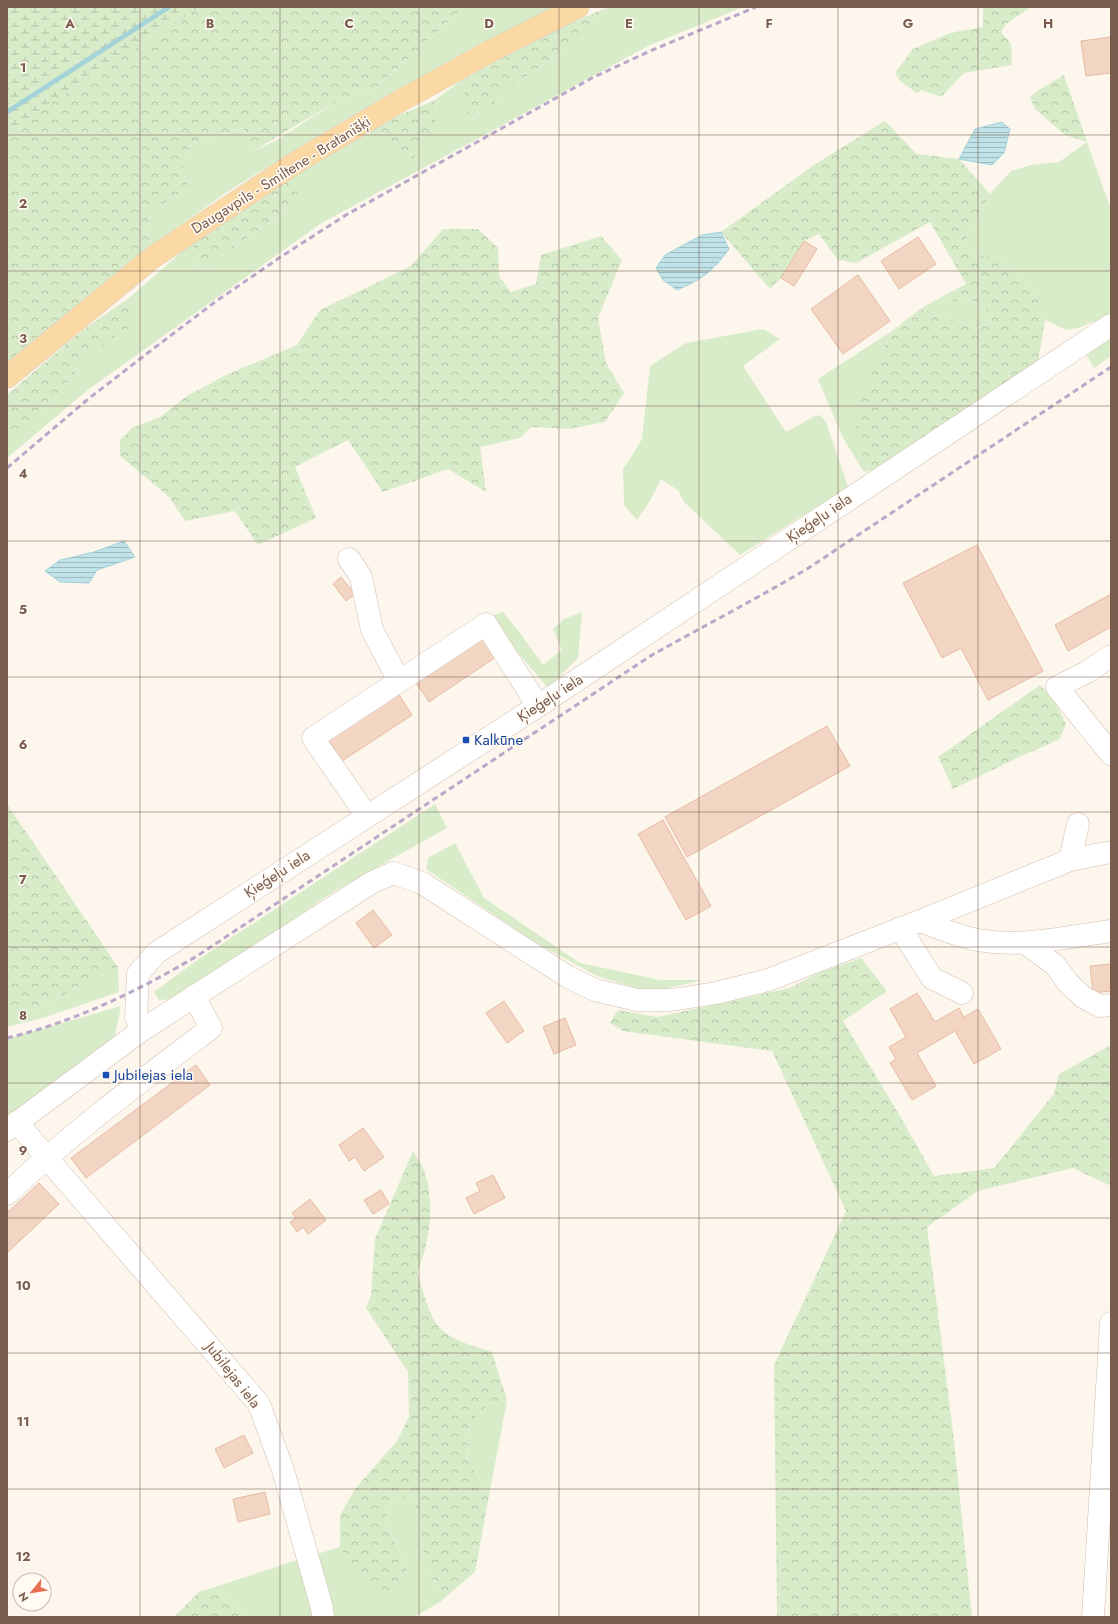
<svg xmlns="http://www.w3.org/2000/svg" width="1118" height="1624" viewBox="0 0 1118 1624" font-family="Jost,sans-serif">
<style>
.grass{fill:#d8ecc9}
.forest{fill:url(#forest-crowns)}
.wetland{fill:url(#wetland-marsh)}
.water{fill:url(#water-rules);stroke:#a5d3da}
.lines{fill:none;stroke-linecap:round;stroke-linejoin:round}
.stream{stroke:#a5d3da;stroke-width:4.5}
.building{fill:#f3d5c3;stroke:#e6bba3}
.minor-casing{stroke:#d1beb0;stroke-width:23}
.major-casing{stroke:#dad1cd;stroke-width:23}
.minor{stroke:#fff;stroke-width:22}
.major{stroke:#fbd9a5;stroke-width:22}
.rail{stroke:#b9a8c9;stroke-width:3;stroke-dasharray:6 4;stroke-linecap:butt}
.grid{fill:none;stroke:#7a5c4d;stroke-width:1;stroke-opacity:0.55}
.transit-dot{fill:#1a4fb4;stroke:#fffaf3;stroke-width:1.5}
.labels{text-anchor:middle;stroke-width:3;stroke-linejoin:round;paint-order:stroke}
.street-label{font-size:15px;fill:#7a5c4d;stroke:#fffaf3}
.transit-label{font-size:15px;fill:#164399;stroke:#fffaf3;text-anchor:start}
.grid-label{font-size:13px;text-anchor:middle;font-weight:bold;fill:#7a5c4d;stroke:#fffaf3;stroke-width:3;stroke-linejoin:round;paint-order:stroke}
</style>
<defs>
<pattern id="forest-crowns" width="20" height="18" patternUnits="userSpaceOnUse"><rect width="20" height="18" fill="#d8ecc9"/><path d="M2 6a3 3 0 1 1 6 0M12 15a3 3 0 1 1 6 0" fill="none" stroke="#b4c2a5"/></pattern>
<pattern id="wetland-marsh" width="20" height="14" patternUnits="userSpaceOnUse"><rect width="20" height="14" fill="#d8ecc9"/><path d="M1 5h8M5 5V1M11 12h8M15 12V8" fill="none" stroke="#b4c2a5"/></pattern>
<pattern id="water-rules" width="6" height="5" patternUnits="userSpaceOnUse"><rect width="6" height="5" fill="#bfe3e8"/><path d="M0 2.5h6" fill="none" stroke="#a0bbbe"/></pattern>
</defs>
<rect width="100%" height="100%" fill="#fdf6ec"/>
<!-- grass -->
<g class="grass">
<path d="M459,7H557L480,44L345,120L233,188L152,245L145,233L151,211L189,188L182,171L189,145L245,128L253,151L277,140L337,101L375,89L459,12Z"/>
<path d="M609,7H743L650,45L320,224L89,389L7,458V448L47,410L78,368L110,340L129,328V298L192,243L201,270L302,200L287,175L372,127L436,120L435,100L463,79L469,121L492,106L508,88L579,42Z"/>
<path d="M1087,142L1111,210V315L1078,328L1066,330L1045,320L1033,288L1002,259L976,254L964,244L990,194L1011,171L1031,165L1059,162Z"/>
<path d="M936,300L982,302L992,321L977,329L944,316L920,309Z"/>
<path d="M763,329L780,339L743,366L786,432L813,417L820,415L826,422L848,487L740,555L684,502L678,490L661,479L650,501L637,520L624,505L623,467L626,465L642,439L650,366L686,343Z"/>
<path d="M895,329L881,351L878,469L864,472L843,438L818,379Z"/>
<path d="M1111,336V356L1094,368L1086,354Z"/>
<path d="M503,612L520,633L543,665L562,650L553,629L564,619L582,612L578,658L548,688L488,617Z"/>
<path d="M435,804L447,828L333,892L197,986L175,999L159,1000L154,992L196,961Z"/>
<path d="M455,843L484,898L580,963L660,980H703L664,989H639L597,976L531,940L426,869L428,858Z"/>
<path d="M118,967L119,992L46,1017L7,1027V1017L42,1007Z"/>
<path d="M121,1006L115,1036L7,1120V1039Z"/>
<path d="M507,1400L489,1496L467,1459L469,1424L489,1403Z"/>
<path d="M414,1494L422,1548L440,1602L414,1617H330L314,1555L340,1547L353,1571L385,1593C398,1585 402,1582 407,1568L386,1522L388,1504Z"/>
<path d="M297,1560L314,1617H251L215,1587Z"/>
</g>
<!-- forest -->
<g class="forest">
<path d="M200,7H459V12L375,89L337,101L253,151L244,128L189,145L182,171L189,188L151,211L145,233L152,245L7,363V131Z"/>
<path d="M609,7L579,42L508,88L492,106L468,121L463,79L563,26Z"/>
<path d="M983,7H1031L1006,24L1001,32L1011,44L1012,65L964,73L941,97L922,90L917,93L900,81L895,73L913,49L950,33L983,27Z"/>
<path d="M1064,75L1087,142L1065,135L1035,109L1030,97L1039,90Z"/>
<path d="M435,100L436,120L429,140L410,161L392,151L372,127Z"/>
<path d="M885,121L917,154L959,159L990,194L964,244L976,254L1002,259L1033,288L1045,320L1038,363L878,469L864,462L856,441L855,418L881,351L895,329L920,309L944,316L977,329L992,321L982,302L936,300L966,284L930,222L856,263L838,260L819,234L804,241L781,278L770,289L721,232L817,163Z"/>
<path d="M287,175L302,200L201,270L192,243Z"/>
<path d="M443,229H478L498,248L499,276L511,292L536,284L541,255L601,236L622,260L598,318L606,363L624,393L605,422L568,429L531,427L520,438L480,447L486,492L448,469L383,492L348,440L295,467L316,518L258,545L235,511L185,521L169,497L120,456V440L132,428L160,417L187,396L226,375L297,345L320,310L411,266Z"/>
<path d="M129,298V328L110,340L78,368L47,410L19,438L7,448V395L84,329Z"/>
<path d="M1040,685L1056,703L1066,724L1060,739L1015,759L953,789L938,757Z"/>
<path d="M7,804L118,967L42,1007L7,1017Z"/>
<path d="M861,958L887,991L843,1021L897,1111L934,1176L994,1168L1054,1094L1059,1074L1111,1045V1186L1073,1168L978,1191L927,1227L954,1440L972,1617H777L774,1365L846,1211L772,1051L623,1031L610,1023L618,1010L657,1017L790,988L818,973Z"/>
<path d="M413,1151C417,1158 423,1165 425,1173C435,1206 430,1241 417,1273C422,1287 427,1307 434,1320C445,1340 472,1345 492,1352L507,1400L489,1403L469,1424L467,1459L489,1496L475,1572L440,1602L422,1548L414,1494L388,1504L386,1522L407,1568L403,1580L394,1588L385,1593L374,1592L353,1571L340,1547V1515L355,1489L397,1441L409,1417L408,1372L366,1308L371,1295L375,1239Z"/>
<path d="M215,1587L251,1617H174L199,1592Z"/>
</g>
<!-- wetland -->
<path class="wetland" d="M7,7H200L7,132Z"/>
<!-- water -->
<g class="water">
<path d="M1002,122L1010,129L1004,153L992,165L959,159L975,129Z"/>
<path d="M721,232L729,249C713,271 703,279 677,290L663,280L656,268L665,255L702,235Z"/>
<path d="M124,541L135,557L97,570L89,583L60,582L45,571L60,560L94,552Z"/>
</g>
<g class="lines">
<!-- stream -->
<path class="stream" d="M7,112L169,7"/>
</g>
<!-- building -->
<g class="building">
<path d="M1111,37V73L1086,76L1081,41Z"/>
<path d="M918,237L936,264L899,289L881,261Z"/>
<path d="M804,241L817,249L794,286L781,278Z"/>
<path d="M858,275L890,321L843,354L811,309Z"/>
<path d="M977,545L1043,671L988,700L961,648L942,658L903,583Z"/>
<path d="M341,577L355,594L346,601L333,584Z"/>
<path d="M1111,594V627L1068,651L1055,625Z"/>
<path d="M484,632L499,655L429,702L413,678Z"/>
<path d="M396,690L412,715L342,761L326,736Z"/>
<path d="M827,726L850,766L687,857L665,817Z"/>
<path d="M663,820L711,906L686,920L638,834Z"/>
<path d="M373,910L392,935L374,948L356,923Z"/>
<path d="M1111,964V991L1093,993L1090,966Z"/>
<path d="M917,993L935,1022L959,1008L964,1017L978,1009L1001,1049L974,1064L955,1031L917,1053L936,1086L912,1100L890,1063L896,1059L889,1047L906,1037L890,1009Z"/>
<path d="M504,1001L524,1031L507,1043L486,1013Z"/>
<path d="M565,1018L576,1045L554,1054L543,1027Z"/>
<path d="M196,1065L210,1085L86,1178L71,1158Z"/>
<path d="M363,1128L384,1157L364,1171L355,1157L349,1161L339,1145Z"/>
<path d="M493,1175L505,1198L474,1214L466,1198L480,1191L476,1183Z"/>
<path d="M39,1183L59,1204L7,1253V1213Z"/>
<path d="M381,1190L389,1204L373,1214L364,1200Z"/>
<path d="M310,1199L326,1220L308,1234L303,1227L297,1232L290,1222L296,1218L292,1213Z"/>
<path d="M244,1435L253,1453L224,1468L215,1449Z"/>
<path d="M265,1492L270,1514L238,1522L233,1499Z"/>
</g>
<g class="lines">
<!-- minor casing -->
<g class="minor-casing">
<g id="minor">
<path d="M349,559L361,577L372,630L399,681"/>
<path d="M1111,656L1087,672L1057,687L1111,754"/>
<path d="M367,816L313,738L486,624L538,706"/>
<path d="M1070,860L1078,824"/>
<path d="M920,921C937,927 955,935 973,939C1018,949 1066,937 1111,931"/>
<path d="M900,928L932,978L962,993"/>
<path d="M1025,943L1055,965L1069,984L1083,997L1100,1006L1111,1005"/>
<path d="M142,1030L371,883L393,873L422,883L568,977L595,990L637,1000H671L716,993L768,980L920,921L1070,860L1111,852"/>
<path d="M17,1122L46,1157L259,1404L283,1470L322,1608L323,1617"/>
<path d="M7,1130L142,1030L136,1017L138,974L156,953L538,706L1111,325"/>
<path d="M7,1194C71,1133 141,1081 211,1028L194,996"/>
<path d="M1093,1617L1111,1323"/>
</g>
</g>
<!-- major casing -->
<g class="major-casing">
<path id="major" d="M7,377L152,258L295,163L402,100L491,51L578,7"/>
</g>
<!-- minor -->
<use href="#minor" class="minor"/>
<!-- major -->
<use href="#major" class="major"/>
<!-- rail -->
<g class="rail">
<path d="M7,468L87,400L149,352L215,302L282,256L346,215L592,78L650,51L756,7"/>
<path d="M7,1038C74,1022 138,991 197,956L652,655C704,626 756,599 807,569L1111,367"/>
</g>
</g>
<!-- grid -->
<path class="grid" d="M140,7V1617M280,7V1617M419,7V1617M559,7V1617M699,7V1617M838,7V1617M978,7V1617M7,135H1111M7,271H1111M7,406H1111M7,541H1111M7,677H1111M7,812H1111M7,947H1111M7,1083H1111M7,1218H1111M7,1353H1111M7,1489H1111"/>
<!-- markers -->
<g class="transit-dot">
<rect x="462" y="736" width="8" height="8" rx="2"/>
<rect x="102" y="1071" width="8" height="8" rx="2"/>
</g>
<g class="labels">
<!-- street labels -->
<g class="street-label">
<text transform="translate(281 175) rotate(-32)" y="5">Daugavpils - Smiltene - Bratanišķi</text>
<text transform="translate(819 518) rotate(-34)" y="5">Ķieģeļu iela</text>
<text transform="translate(550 698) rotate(-33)" y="5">Ķieģeļu iela</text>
<text transform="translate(277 874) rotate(-33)" y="5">Ķieģeļu iela</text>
<text transform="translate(233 1375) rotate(52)" y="5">Jubilejas iela</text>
</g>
<!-- transit labels -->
<g class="transit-label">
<text x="474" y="745">Kalkūne</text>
<text x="114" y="1080">Jubilejas iela</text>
</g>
</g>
<g class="grid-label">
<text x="70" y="28">A</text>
<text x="210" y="28">B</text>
<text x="349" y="28">C</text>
<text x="489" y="28">D</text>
<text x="629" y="28">E</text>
<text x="769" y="28">F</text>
<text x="908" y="28">G</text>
<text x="1048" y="28">H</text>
<text x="23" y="72">1</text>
<text x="23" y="208">2</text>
<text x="23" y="343">3</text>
<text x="23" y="478">4</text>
<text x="23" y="614">5</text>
<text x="23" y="749">6</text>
<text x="23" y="884">7</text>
<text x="23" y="1020">8</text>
<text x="23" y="1155">9</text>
<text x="23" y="1290">10</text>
<text x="23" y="1426">11</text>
<text x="23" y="1561">12</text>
</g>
<!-- border -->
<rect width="1118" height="1624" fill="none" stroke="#7a5c4d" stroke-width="16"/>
<!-- north arrow -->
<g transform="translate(32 1592) rotate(240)"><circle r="19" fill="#fffaf3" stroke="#cabbb1"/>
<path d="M0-3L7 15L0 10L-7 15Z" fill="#e76f51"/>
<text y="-6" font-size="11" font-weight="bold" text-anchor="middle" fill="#7a5c4d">N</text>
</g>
</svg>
